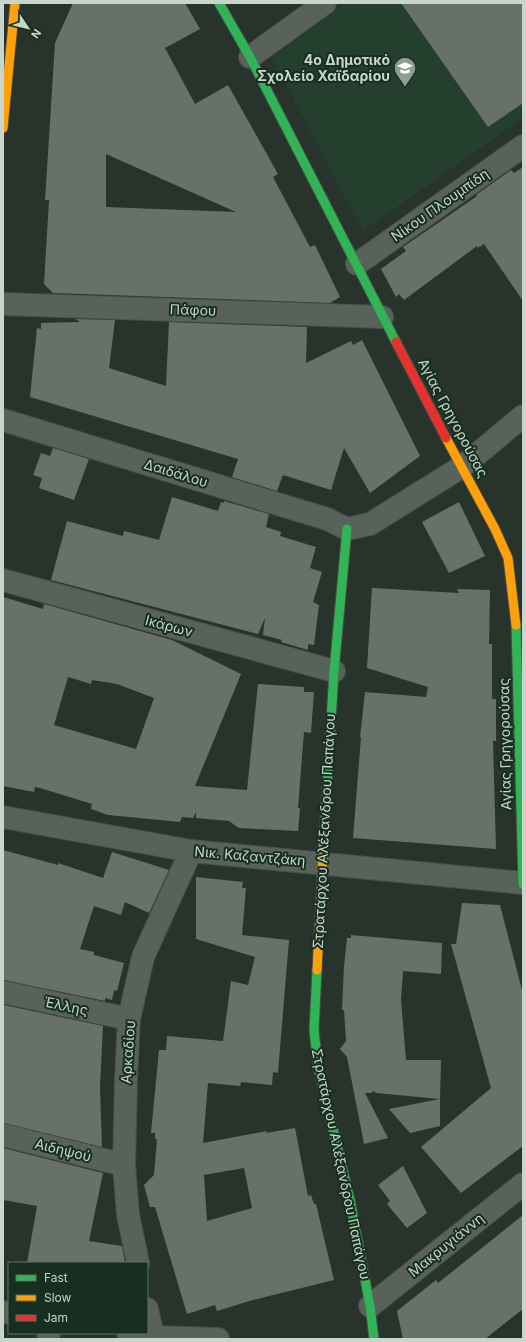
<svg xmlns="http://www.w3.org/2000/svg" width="526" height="1342" viewBox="0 0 526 1342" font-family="Inter,sans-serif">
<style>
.built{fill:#243f2e}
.building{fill:#687169;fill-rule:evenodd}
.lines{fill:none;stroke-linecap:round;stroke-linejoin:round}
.street-casing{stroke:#444f48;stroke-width:24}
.fast-casing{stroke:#444f48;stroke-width:11}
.slow-casing{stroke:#444f48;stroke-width:11}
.jam-casing{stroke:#444f48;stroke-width:11}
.street{stroke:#58625b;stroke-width:22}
.fast{stroke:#30b455;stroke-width:9}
.slow{stroke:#ff9f0a;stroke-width:9}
.jam{stroke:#e5322d;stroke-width:9}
.labels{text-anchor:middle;stroke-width:4;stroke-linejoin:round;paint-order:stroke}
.poi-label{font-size:14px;font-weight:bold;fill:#c8d5cc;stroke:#172f20;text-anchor:end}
.street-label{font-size:14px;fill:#c8d5cc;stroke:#172f20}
</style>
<rect width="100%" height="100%" fill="#27332b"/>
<!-- built -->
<path class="built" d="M345,3H523V118L363,231L271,57Z"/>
<!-- building -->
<g class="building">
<path d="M73,3H185L200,29L165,48L195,104L228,85L278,174L273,177L310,247L315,245L340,297L330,303L53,293L44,284L49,200H45L55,43ZM106,154L236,212L106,207Z"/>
<path d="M401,3H523V103L488,127Z"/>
<path d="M523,167V301L484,244L478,248L477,246L404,300L399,294L396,297L381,269L406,251L403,247L477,196L476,195L511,170L514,173Z"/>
<path d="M76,319L115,320L109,368L166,386L169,322L307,327L306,363L351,341L353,345L362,340L420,456L370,493L344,448L331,490L283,475L277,491L232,477L238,459L30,397L37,328L41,329V323L80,322Z"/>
<path d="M53,448L89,459L74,500L39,488L42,478L33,475L41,453L50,456Z"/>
<path d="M172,497L218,511L221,502L224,503V501L269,514L266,527L281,532L280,536L316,547L310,568L322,572L313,602L319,605L314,645L308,644V650L281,642L282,640L263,635L265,618L258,634L51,580L67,521L123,536L124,531L159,540Z"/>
<path d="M459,502L485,556L449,573L422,522Z"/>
<path d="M372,588L459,593L457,589L490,590L489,644H492V699H496V741H493L496,849L353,838L361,737H360L365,692L426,697L428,687L367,668Z"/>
<path d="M3,597L43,609L44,604L172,640L241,674L195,786L247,790L258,684L304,687V692H314L311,733L304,732L298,808H300L298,831L239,828L229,821L196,818V812L193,818L182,817L180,822L108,815L91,809L92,804L40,788L35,787L34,792L3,786ZM68,677L91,684L92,680L117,684L154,698L136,749L54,725Z"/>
<path d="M3,850L58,865V863L103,878L112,852L169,870L149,913L125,902L121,915L94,906L80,949L94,952V955L124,963L117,991L114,990L112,1000L105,998V1001L3,980Z"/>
<path d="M196,877L243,882L242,888H246L242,935L289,940L278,1073L273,1072L272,1085L241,1082L240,1086L208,1083L203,1143L267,1131L266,1133L295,1128L308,1196L311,1195L314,1204H316L334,1280L253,1300L217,1311L215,1305L187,1314L155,1207H150L144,1185L154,1175L157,1139H155V1133H151L159,1050H166L167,1036L223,1041L231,981L248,985L255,957L196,939ZM244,1168L252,1208L207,1221L204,1175Z"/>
<path d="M462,903L500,905L523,994V1146L461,1193L421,1147L491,1088L451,944H456Z"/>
<path d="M351,935L442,943L441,974L403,971L401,1000L406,1060H441L440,1099L376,1093L374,1091L371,1093H365L388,1138L364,1144L347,1057L340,1049L346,1041L344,1010H342L344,966L347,938H351Z"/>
<path d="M4,1005L103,1026L100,1087L102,1147L3,1123Z"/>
<path d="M440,1099V1126L410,1133L389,1109Z"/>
<path d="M3,1148L103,1173L89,1241L122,1246L125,1263H27L37,1206L3,1200Z"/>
<path d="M403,1166L427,1213L407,1228L387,1204L390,1201L378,1185Z"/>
<path d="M523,1215V1309L485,1339H403L397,1311L436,1280L438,1283Z"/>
</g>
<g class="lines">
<!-- street casing -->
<g class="street-casing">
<g id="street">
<path d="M250,57L325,3"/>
<path d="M357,264L523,146"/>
<path d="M3,304L382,317"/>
<path d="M3,420L327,519L347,529L370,524L463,466L523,416"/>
<path d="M3,580L334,671"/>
<path d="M3,817L191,851L523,883"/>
<path d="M3,992L129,1019"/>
<path d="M3,1135L124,1165"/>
<path d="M138,1263L128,1215L124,1165L126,1078L129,1019L143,957L191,851"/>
<path d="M370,1306L523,1184"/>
<path d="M147,1309L153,1337"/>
<path d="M3,1312L9,1313"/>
<path d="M128,1333L153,1337L218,1339"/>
<path d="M48,1339L49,1333"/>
</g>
</g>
<!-- fast casing -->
<g class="fast-casing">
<g id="fast">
<path d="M219,3L250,57L396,342"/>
<path d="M516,625L523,884"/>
<path d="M324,838L334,671L347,529"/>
<path d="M317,970L314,1030L318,1067L350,1200L370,1306L374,1339"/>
</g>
</g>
<!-- slow casing -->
<g class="slow-casing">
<g id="slow">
<path d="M3,128L15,3"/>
<path d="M446,438L495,529L508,558L516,625"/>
<path d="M317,970L324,838"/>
</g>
</g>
<!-- jam casing -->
<g class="jam-casing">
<path id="jam" d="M396,342L446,438"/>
</g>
<!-- street -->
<use href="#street" class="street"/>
<!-- fast -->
<use href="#fast" class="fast"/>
<!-- slow -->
<use href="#slow" class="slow"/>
<!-- jam -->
<use href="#jam" class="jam"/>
</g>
<!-- icons -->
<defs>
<g id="school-pin" transform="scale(1.15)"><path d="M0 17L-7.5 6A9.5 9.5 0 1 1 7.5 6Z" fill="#909c94" stroke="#172f20"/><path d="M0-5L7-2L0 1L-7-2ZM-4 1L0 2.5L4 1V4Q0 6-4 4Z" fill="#fff"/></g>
</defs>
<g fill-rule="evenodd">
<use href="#school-pin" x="405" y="68"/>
</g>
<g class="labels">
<!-- poi labels -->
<g class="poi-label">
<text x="390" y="65">4ο Δημοτικό<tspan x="390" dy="16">Σχολείο Χαϊδαρίου</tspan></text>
</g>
<!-- street labels -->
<g class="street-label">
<text transform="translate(440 205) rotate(-35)" y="5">Νίκου Πλουμπίδη</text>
<text transform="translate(193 310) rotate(2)" y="5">Πάφου</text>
<text transform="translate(453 418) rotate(62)" y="5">Αγίας Γρηγορούσας</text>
<text transform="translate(176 473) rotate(17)" y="5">Δαιδάλου</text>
<text transform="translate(169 626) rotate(15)" y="5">Ικάρων</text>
<text transform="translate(505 744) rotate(-91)" y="5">Αγίας Γρηγορούσας</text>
<text transform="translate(324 831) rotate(-87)" y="5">Στρατάρχου Αλέξανδρου Παπάγου</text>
<text transform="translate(250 856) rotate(5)" y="5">Νικ. Καζαντζάκη</text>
<text transform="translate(66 1006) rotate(12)" y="5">Έλλης</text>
<text transform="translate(128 1052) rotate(-86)" y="5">Αρκαδίου</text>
<text transform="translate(63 1150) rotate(14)" y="5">Αιδηψού</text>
<text transform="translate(341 1164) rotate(78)" y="5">Στρατάρχου Αλέξανδρου Παπάγου</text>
<text transform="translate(446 1245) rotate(-39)" y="5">Μακρυγιάννη</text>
</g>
</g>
<!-- border -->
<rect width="526" height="1342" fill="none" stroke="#c8d5cc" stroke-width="8"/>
<!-- legend -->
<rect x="8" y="1262" width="140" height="72" fill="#172f20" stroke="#5e7165"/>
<rect x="16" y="1275" width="20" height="6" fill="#30b455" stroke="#5e7165"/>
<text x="44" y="1282" font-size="12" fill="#c8d5cc">Fast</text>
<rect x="16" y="1295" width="20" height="6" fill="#ff9f0a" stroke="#5e7165"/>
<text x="44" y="1302" font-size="12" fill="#c8d5cc">Slow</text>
<rect x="16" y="1315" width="20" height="6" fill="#e5322d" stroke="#5e7165"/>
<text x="44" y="1322" font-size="12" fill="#c8d5cc">Jam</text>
<!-- north arrow -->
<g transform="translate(28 28) rotate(125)" stroke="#172f20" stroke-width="3" paint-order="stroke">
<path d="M0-3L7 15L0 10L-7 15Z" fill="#c8d5cc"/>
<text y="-6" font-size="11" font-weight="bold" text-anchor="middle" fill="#c8d5cc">N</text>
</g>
</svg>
